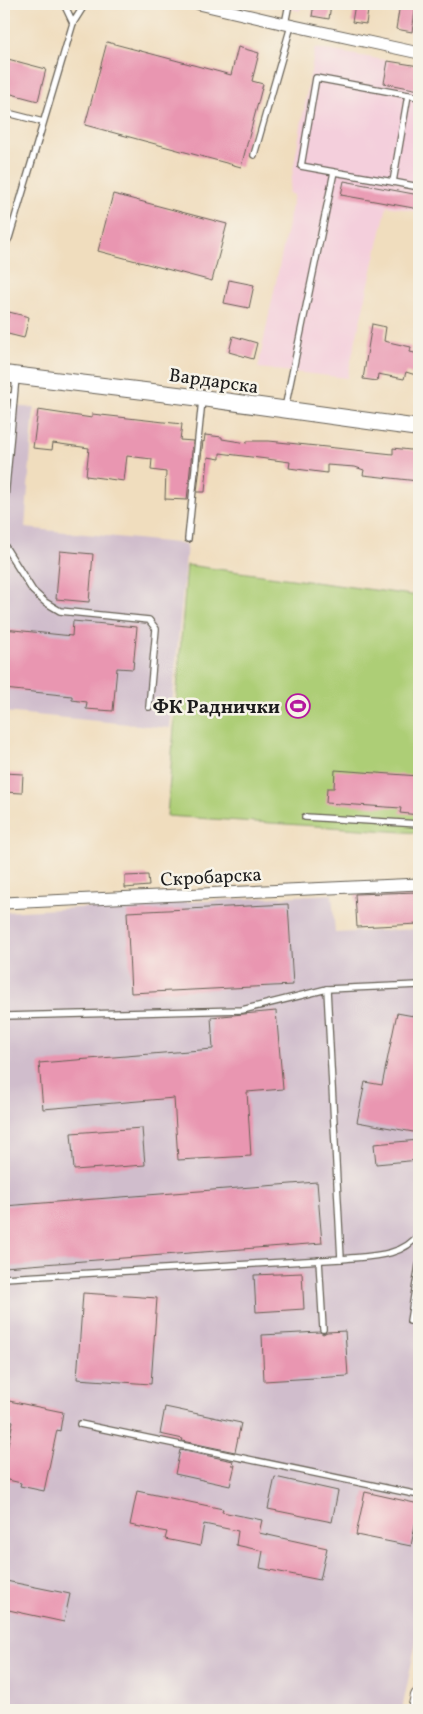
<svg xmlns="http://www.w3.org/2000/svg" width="423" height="1714" viewBox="0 0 423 1714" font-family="Vollkorn,serif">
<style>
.built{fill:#f4cfdc}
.industrial{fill:#d0bdcc}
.green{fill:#adce76;stroke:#647549}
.building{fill:#e996b1}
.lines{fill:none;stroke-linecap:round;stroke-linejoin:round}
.lane-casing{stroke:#666055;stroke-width:8}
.street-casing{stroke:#666055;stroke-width:13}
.secondary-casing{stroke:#666055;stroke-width:18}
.path{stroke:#666055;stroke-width:2.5;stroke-dasharray:1 4;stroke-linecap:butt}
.lane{stroke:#fff;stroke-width:5.5}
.street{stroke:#fff;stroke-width:11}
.secondary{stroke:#fff;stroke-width:16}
.labels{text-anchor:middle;stroke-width:5;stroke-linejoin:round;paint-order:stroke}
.street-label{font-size:19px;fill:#1c1c1c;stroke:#f7f3e8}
.poi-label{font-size:19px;font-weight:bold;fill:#1c1c1c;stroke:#f7f3e8;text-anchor:end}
</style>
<rect width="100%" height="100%" fill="#f7f3e8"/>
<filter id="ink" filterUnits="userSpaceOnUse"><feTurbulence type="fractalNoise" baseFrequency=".02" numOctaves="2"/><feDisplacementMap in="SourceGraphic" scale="10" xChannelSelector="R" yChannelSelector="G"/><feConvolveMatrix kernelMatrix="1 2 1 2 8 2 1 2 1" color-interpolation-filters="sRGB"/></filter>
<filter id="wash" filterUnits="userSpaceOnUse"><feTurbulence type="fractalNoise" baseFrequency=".0096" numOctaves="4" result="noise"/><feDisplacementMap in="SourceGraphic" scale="20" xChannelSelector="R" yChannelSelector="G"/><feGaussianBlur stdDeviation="1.12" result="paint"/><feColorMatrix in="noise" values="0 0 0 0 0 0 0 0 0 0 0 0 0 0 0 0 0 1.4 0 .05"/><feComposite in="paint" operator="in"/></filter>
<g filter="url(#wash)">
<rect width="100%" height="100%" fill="#f0ddbe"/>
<!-- built -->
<g class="built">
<path d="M265,4H301L300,11Z"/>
<path d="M315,48L419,66V212L387,206L347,378L258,368L294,195L289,193Z"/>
</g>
<!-- industrial -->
<g class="industrial">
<path d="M4,405L34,408L25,528L187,544L170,728L4,712Z"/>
<path d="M332,894L335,933L419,929V1627L402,1710H4V912Z"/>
</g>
<!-- green -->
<path class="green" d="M187,565L419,596V833L167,816Z"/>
<g id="blocks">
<!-- building -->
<g class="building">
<path d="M314,4H331L329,19L312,16Z"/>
<path d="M355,4H369L366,24L352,22Z"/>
<path d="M400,4H416L412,32L396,29Z"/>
<path d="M107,42L231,75L238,47L259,53L252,81L263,84L241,167L85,125Z"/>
<path d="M4,58L46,69L38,101L4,92Z"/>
<path d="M388,61L419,66V90L384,83Z"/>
<path d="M344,181L419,195V209L341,195Z"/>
<path d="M113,194L227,224L212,281L98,251Z"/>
<path d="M229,280L254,285L249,308L224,303Z"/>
<path d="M9,312L29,317L24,338L4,333Z"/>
<path d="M372,324L386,327L384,341L411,347L410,352L419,354V376L406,372L404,379L378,374L377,381L363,379Z"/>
<path d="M233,336L257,343L253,359L229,352Z"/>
<path d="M38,410L92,418V414L182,424L180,440L193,441L187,500L165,499L166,472L151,470L152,459L127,456L124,481L86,476L89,448L53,443L52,450L33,448Z"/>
<path d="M205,435L222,437V439L247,443V441H269L393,454V448L419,451L418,481L363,475L364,470L355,467L327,465V473L289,468L290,462L220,453V459L208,457L205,492H197L203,441L204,442Z"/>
<path d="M60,551L93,554L89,602L56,599Z"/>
<path d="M73,621L137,627L133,669L117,668L113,711L86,709L87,702L72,700V696L4,689V629L72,636Z"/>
<path d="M335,770L419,776V815L400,813L401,808L326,803L327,788H334Z"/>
<path d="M4,773L23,774L22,793L4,792Z"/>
<path d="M148,875L149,886L125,888V876Z"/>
<path d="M419,892V924L357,927L355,894Z"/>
<path d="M288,904L293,985L131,993L127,912Z"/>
<path d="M276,1011L283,1089L247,1092L251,1156L178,1160L174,1098L43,1109L39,1063L213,1049L211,1017Z"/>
<path d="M397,1013L419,1017V1133L357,1122L365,1082L382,1085Z"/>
<path d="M142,1128L145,1165L74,1170L71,1133Z"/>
<path d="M419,1140V1160L376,1164L374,1144Z"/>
<path d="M317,1182L322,1243L4,1267V1206Z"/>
<path d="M302,1273L304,1309L256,1312L254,1275Z"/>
<path d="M83,1293L157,1298L151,1384L77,1379Z"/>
<path d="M345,1331L348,1376L264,1381L262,1335L320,1332L323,1334L327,1332Z"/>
<path d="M4,1400L63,1412L60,1431L57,1430L44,1491L20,1486L21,1483L4,1479V1465L13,1421L4,1419Z"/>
<path d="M165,1407L241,1423L235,1452L182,1441L183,1439L160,1434Z"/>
<path d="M180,1450L233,1461L232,1465H235L230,1486L175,1474Z"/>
<path d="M275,1477L338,1491L332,1522L268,1509Z"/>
<path d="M137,1491L223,1509L222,1512L262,1520L259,1533L327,1548L320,1580L260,1568L263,1551L236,1545L238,1531L204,1524L200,1546L165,1539L167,1532L130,1525Z"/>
<path d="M365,1492L419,1504L411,1546L356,1535Z"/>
<path d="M6,1581L70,1594L64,1622L4,1609V1583H6Z"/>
</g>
</g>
</g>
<g filter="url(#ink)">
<use href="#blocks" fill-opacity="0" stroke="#666055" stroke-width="1"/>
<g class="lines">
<!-- lane casing -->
<g class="lane-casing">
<g id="lane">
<path d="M64,4L73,23"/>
<path d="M285,24L289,4"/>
<path d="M408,95L419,97"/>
<path d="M4,112L43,122"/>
<path d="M254,155L291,26"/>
<path d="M393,182L419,187"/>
<path d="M4,246L9,238L73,23L85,4"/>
<path d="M4,396H14"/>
<path d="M285,408L334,172L301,166L316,78L408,95L393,182L334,172"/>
<path d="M4,509L16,377"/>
<path d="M188,539L202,400"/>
<path d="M4,545L33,591L45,602L60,611L149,620L156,629L149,707"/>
<path d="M305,817L419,824"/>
<path d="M327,989L341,1259"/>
<path d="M4,1016L242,1010L327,989L419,985"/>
<path d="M319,1260L323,1329"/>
<path d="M4,1278L341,1259C368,1256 402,1258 419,1234"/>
<path d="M410,1321L419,1265"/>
<path d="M80,1424L419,1495"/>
</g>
</g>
<!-- street casing -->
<g class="street-casing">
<g id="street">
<path d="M199,4L285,24L419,53"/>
<path d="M4,903L419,884"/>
</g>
</g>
<!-- secondary casing -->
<g class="secondary-casing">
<g id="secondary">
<path d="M4,374L202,398L419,428"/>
<path d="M416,1710L419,1696"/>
</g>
</g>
<!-- path -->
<path class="path" d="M415,1682L419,1661"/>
<!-- lane -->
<use href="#lane" class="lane"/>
<!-- street -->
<use href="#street" class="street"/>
<!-- secondary -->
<use href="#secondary" class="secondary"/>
</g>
</g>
<!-- icons -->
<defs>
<g id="stadium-ring" transform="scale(1.25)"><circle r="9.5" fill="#f7f3e8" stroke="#b5179e" stroke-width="1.5"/><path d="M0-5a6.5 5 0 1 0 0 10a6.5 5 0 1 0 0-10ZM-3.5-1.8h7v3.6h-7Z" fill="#b5179e"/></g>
</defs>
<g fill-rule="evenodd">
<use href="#stadium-ring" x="298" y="706"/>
</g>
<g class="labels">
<!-- street labels -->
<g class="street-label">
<text transform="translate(214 380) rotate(8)" y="7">Вардарска</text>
<text transform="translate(211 876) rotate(-3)" y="7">Скробарска</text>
</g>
<!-- poi labels -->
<g class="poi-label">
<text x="280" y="713">ФК Раднички</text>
</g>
</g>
<!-- margin -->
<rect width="423" height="1714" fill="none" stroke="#f7f3e8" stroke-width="20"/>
</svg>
